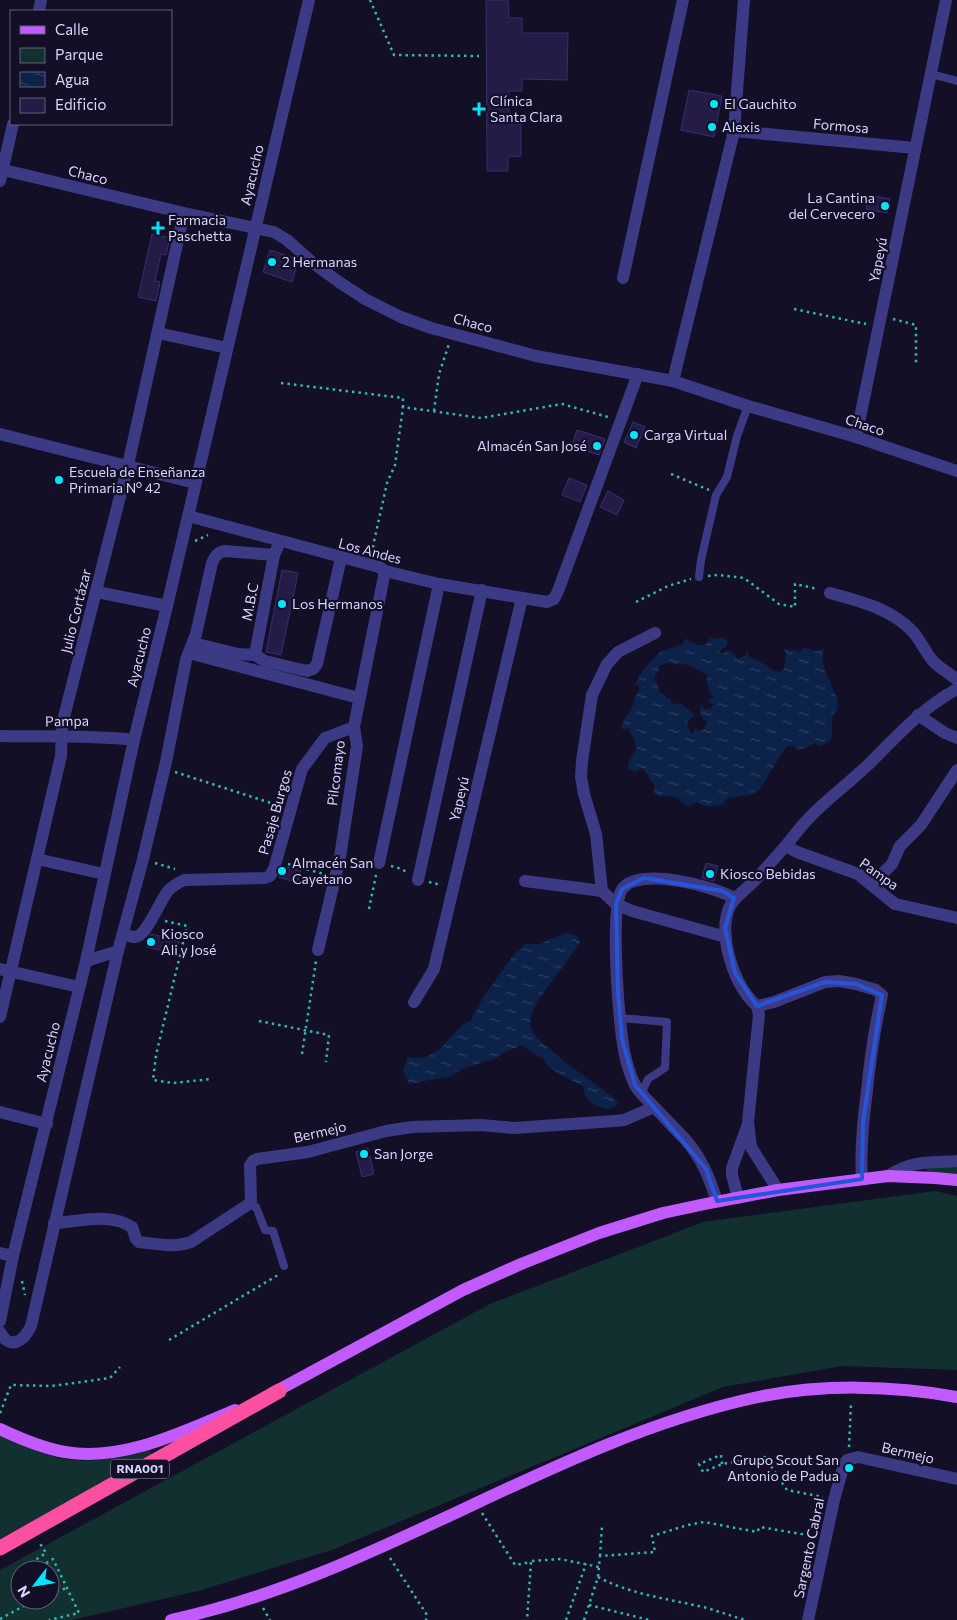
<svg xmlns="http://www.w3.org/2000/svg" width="957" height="1620" viewBox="0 0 957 1620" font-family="Commissioner,sans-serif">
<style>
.green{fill:#12302f;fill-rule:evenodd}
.water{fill:url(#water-ripples);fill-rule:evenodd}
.building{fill:#241b47;stroke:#3b2d73}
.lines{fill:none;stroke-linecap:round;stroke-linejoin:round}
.path{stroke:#2fb8b0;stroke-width:2.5;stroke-dasharray:2.5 4;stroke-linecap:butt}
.lane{stroke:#3d3a85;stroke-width:8}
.street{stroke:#3d3a85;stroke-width:12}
.primary{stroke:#c25bff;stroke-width:12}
.highway{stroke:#ff4fa3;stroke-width:15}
.marked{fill:none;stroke:#2655da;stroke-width:4;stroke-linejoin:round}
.poi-dot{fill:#00e5ff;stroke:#130f26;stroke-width:2}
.labels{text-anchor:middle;stroke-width:4.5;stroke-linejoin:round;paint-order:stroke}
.shield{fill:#130f26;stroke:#9e99be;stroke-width:1}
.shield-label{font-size:12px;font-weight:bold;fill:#d9d4ff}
.poi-label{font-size:14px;fill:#d9d4ff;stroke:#130f26;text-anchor:start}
.street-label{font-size:14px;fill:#d9d4ff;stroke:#130f26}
</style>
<defs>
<pattern id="water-ripples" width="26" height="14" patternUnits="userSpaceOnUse" patternTransform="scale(1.25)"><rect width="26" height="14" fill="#0c2248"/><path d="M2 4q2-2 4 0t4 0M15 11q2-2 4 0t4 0" fill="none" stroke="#2f4163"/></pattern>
</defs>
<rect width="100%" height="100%" fill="#130f26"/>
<!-- green -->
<g class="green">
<path d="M926,1167H957V1176L928,1174Z"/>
<path d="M935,1191L957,1196V1370L842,1366L723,1387L332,1550L198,1591L72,1620H0V1570L490,1304L703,1222ZM20,1570H50V1600H20Z"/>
<path d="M0,1435C21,1444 43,1455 65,1459C94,1464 122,1455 149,1449L153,1456L0,1539Z"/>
</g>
<!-- water -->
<g class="water">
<path d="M710,636L714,639L724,638L728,642L726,647L719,651L722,654L730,650L738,659L746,655L747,650L749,656L757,661H760L772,670L780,672L784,669L786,655L784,649L796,650L799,653L803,648L817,651L824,649C818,668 833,682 837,700C840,710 832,714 832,722C832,734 834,743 820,746L815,743L807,748L797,750L793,745L786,747L759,790L753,794L726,799L724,804C715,806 704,809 697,802L688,807L676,797L658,796L654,792V784C649,780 648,772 641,768L636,772L628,769C628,759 634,755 637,747L628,728L624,730L621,727C624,718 630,713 633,705C635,699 635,694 639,690V686L635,684L644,669L660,652L683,644L685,638C692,643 699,648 707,643ZM667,663L682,665L685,663L706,674L709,691L714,697L708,700L709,703L714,704L710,709H705L701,705L700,706L701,710L699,712L704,720L708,722L703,730L698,731L695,728L693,733L691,734L687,722L695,715C691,710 686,709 682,704L671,703V699L666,698L664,694L659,692L658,685L654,678L659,670V666Z"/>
<path d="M567,933L578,936L580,943L539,999L531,1015L530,1026L537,1038L565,1062L614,1098L618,1104L611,1109C598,1108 583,1103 584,1087L552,1070L544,1060L522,1045L503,1053L492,1060L464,1068L451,1076L409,1084L403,1071L408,1057L424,1058L440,1049L462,1025L471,1020L484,996L512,957L525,944H539Z"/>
</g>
<!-- building -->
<g class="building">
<path d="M486,0H508L509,18H522V33H568L567,80L522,79V91H509V124H521V156L508,157V171H487Z"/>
<path d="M689,90L722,96L714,137L681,130Z"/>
<path d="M869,195L890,199L887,213L866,209Z"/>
<path d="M152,234L170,238L166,255L161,254L155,281L160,282L156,301L138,297Z"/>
<path d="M270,250L292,257L298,262L292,282L263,272Z"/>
<path d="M633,422L645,427L636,448L624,442Z"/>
<path d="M577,430L605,439L599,455L572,446Z"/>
<path d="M569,478L587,485L580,502L562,495Z"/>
<path d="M608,491L624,500L617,515L600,507Z"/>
<path d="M282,570L298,573L281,655L266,652Z"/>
<path d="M706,863L718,866L714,881L702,878Z"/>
<path d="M283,866L301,871L297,883L279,877Z"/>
<path d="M151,934L179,941L176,954L147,947Z"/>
<path d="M368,1148L374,1174L362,1177L356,1152Z"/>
</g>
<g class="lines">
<!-- path -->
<g class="path">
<path d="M370,0L394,55L479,56"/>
<path d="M794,309L866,324"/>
<path d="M893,319L916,325V364"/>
<path d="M281,383L403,398V407L481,418L562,404L608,417"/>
<path d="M434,411L439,374L449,344"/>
<path d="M671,474L709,490"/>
<path d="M195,541L208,535"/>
<path d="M377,553L373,546L387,483L395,465L403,407"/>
<path d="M708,576L718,575L744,578L779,604L795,607V584L818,589"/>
<path d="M636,602L668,586L691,579"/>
<path d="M175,772L280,806"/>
<path d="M351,859L368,862"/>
<path d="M155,863L175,869"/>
<path d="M288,864L324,874"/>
<path d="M391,866L402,869L406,872"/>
<path d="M429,882L441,885"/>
<path d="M369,909L376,875"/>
<path d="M165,921L187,926L156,1055L153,1080L173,1083L211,1079"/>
<path d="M259,1021L329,1035L326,1062"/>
<path d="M302,1054L316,961"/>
<path d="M22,1281L25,1295"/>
<path d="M169,1340L278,1275"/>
<path d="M0,1413L11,1385L52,1386L110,1378L120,1367"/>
<path d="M849,1447L851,1403"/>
<path d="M722,1464L721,1455L699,1464L703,1472L722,1464L765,1457L787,1490L823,1497"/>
<path d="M482,1513L515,1565L531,1562L527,1620"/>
<path d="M600,1556L602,1526"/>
<path d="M390,1558L427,1615L426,1620"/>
<path d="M532,1561L560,1559L599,1567"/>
<path d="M20,1570L46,1553L39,1542"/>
<path d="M35,1570L53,1559L79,1613L49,1620"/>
<path d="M598,1577C632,1595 670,1599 707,1608C720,1612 732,1616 745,1620"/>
<path d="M50,1592L68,1588"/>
<path d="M589,1605L649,1620"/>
<path d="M263,1608L270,1620"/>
<path d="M0,1619L35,1600"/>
<path d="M566,1620L586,1564"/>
<path d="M584,1620L598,1577L600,1556L655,1552L652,1536L688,1525L704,1522L757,1532L760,1527L813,1536"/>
</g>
<!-- lane -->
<g class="lane">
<path d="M931,74L957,81"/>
<path d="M699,577L701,560L716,495L727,477L737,436L748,406"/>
<path d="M620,1018L667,1022L665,1068L648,1079L641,1094"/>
<path d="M249,1204L256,1207L265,1230L273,1231L284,1266"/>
</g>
<!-- street -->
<g class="street">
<path d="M39,11L41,0"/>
<path d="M734,131L915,148"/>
<path d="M0,169L184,213L274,232L287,240L313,263L339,282L365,299L401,317L431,328L536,356L673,381L748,406L856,437L957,471"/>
<path d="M0,181L13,124"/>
<path d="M623,278L683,0"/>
<path d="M158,333L227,348"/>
<path d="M673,381L734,131L744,0"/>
<path d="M0,434L195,483"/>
<path d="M856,437L946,0"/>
<path d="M188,516L379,567L385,571L439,584L547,602L554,599L558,591L638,374"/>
<path d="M97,592L167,606"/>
<path d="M830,593C860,601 892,609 913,632C921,641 925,652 933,661C940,669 950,673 957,680"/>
<path d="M193,643L238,654L255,655L265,661L307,671L313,669L317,664L341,558"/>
<path d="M189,653L359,698"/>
<path d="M255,655L274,555"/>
<path d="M918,715L945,733L957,738"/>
<path d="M0,736C45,737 89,735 134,740"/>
<path d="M786,846L797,852L858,874L895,904L957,918"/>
<path d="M37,859L104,874"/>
<path d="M379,863L439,584"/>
<path d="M418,880L482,590"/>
<path d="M525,881L602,891L616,904L632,911L726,937"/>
<path d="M872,884L892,864L900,846L921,825L957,770"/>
<path d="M602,891L596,834L584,794L581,777L582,761L592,695L607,664L618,652L655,633"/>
<path d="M123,934C126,935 131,937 135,937C147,936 160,900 168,891C172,886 178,883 184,880L265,878L270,876L274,869L302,769L325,738L354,727"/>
<path d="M318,950L340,857L357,746L354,727L385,571"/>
<path d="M86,961L118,951"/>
<path d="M0,969L79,987"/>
<path d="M414,1002L434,969L522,598"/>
<path d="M757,1006L759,1015L748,1122L751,1147L778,1190"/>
<path d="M0,1017L61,756L62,725L128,465L184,213"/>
<path d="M0,1112L47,1124"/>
<path d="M888,1176C912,1160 929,1163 957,1161"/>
<path d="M862,1179C860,1149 863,1120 867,1091C870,1058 875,1027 882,995L876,990L856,984L839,981L825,982L774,1002L757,1006C734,986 718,937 729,908C735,895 748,889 757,878C767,867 777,856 787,844C794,836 801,826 809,818C827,799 849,783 868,765C896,737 922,708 957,689"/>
<path d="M738,1198L732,1175V1168L748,1124"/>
<path d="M717,1201C709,1177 702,1158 684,1138C674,1128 665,1118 655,1108C648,1100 640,1094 635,1085C628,1071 624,1054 622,1038C619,1014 609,904 623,888C640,867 714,886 734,898"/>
<path d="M54,1223C79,1222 110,1212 132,1227L136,1239L139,1242C157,1244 174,1248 191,1242L249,1204L251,1200L250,1165L253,1161L257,1159L308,1152L386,1131L412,1127L481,1125L514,1128L614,1121L624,1120L654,1107"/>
<path d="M0,1253L13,1256"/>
<path d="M0,1321L13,1256L86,961L134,740L167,606L309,0"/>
<path d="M0,1332C10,1351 24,1341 31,1326L118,951L143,859L166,762L186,660L196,634L212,563C215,556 218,552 225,551L274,555L280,542"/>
<path d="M808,1620L834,1500L844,1464L847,1460L858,1457L957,1479"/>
</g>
<!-- primary -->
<g class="primary">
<path d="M271,1394L463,1290L521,1264L599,1233L663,1213L705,1204L778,1190L888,1176L935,1178L957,1180"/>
<path d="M0,1429C21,1439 42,1448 65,1452C123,1462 182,1432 235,1410"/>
<path d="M171,1620C378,1576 552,1441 758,1397C820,1384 894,1385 957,1397"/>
</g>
<!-- highway -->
<path class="highway" d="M0,1548L279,1391"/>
</g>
<!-- marked area -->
<path class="marked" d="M644,878L723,891L734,898L725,928L735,973L757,1006L825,982L856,984L882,995L863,1122L862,1179L717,1201L706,1169L635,1085L622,1039L618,992L616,904L622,889Z"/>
<!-- markers -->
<g class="poi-dot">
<circle cx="714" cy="104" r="5"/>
<path d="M476.5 101.5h5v5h5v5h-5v5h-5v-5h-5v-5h5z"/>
<circle cx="712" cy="127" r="5"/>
<circle cx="885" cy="206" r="5"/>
<path d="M155.5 220.5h5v5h5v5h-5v5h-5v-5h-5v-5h5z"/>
<circle cx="272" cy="262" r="5"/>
<circle cx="634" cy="435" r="5"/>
<circle cx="597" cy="446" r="5"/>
<circle cx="59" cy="480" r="5"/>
<circle cx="282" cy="604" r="5"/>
<circle cx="282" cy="871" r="5"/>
<circle cx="710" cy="874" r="5"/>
<circle cx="151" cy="942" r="5"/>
<circle cx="364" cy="1154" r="5"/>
<circle cx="849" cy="1468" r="5"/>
</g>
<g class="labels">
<!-- shield labels -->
<rect class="shield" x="111" y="1459.5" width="58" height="19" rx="4"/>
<g class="shield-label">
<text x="140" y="1473">RNA001</text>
</g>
<!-- poi labels -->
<g class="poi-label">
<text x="490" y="106">Clínica<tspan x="490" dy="16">Santa Clara</tspan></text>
<text x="724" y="109">El Gauchito</text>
<text x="722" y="132">Alexis</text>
<text x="875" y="203" text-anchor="end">La Cantina<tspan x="875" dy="16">del Cervecero</tspan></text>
<text x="168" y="225">Farmacia<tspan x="168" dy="16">Paschetta</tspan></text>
<text x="282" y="267">2 Hermanas</text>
<text x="644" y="440">Carga Virtual</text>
<text x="587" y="451" text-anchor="end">Almacén San José</text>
<text x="69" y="477">Escuela de Enseñanza<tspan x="69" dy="16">Primaria Nº 42</tspan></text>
<text x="292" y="609">Los Hermanos</text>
<text x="292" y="868">Almacén San<tspan x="292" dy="16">Cayetano</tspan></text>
<text x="720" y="879">Kiosco Bebidas</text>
<text x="161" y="939">Kiosco<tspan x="161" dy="16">Ali y José</tspan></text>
<text x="374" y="1159">San Jorge</text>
<text x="839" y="1465" text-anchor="end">Grupo Scout San<tspan x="839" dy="16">Antonio de Padua</tspan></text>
</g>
<!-- street labels -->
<g class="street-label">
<text transform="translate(841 126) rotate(5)" y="5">Formosa</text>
<text transform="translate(88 175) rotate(14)" y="5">Chaco</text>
<text transform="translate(252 175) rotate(-77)" y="5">Ayacucho</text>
<text transform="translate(878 260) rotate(-79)" y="5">Yapeyú</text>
<text transform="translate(473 323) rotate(15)" y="5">Chaco</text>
<text transform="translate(865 425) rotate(18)" y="5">Chaco</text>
<text transform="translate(370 551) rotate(15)" y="5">Los Andes</text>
<text transform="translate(250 602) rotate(-79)" y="5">M.B.C</text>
<text transform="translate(76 611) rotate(-76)" y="5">Julio Cortázar</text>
<text transform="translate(139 657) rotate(-76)" y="5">Ayacucho</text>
<text transform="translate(67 721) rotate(-1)" y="5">Pampa</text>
<text transform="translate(336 773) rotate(-83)" y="5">Pilcomayo</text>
<text transform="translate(459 799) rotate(-77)" y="5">Yapeyú</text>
<text transform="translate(275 812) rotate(-74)" y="5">Pasaje Burgos</text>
<text transform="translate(879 874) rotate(35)" y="5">Pampa</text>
<text transform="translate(48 1052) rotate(-76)" y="5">Ayacucho</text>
<text transform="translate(320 1132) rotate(-13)" y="5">Bermejo</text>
<text transform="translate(908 1453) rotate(13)" y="5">Bermejo</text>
<text transform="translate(809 1548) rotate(-78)" y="5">Sargento Cabral</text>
</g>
</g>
<!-- legend -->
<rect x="10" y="10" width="162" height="115" fill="#130f26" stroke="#625e7d"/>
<rect x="20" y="26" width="25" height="8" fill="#c25bff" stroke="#625e7d"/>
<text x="55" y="35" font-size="15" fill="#d9d4ff">Calle</text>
<rect x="20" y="48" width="25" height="15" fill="#12302f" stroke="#625e7d"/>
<text x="55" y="60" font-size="15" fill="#d9d4ff">Parque</text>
<rect x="20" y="72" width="25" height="15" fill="url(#water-ripples)" stroke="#625e7d"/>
<text x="55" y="85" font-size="15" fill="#d9d4ff">Agua</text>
<rect x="20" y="98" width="25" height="15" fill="#241b47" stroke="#625e7d"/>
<text x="55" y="110" font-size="15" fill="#d9d4ff">Edificio</text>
<!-- north arrow -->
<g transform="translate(35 1585) rotate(239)"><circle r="24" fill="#130f26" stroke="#625e7d"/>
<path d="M0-4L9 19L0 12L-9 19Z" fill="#00e5ff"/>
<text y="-8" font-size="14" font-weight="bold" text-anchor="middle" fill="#d9d4ff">N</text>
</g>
</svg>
